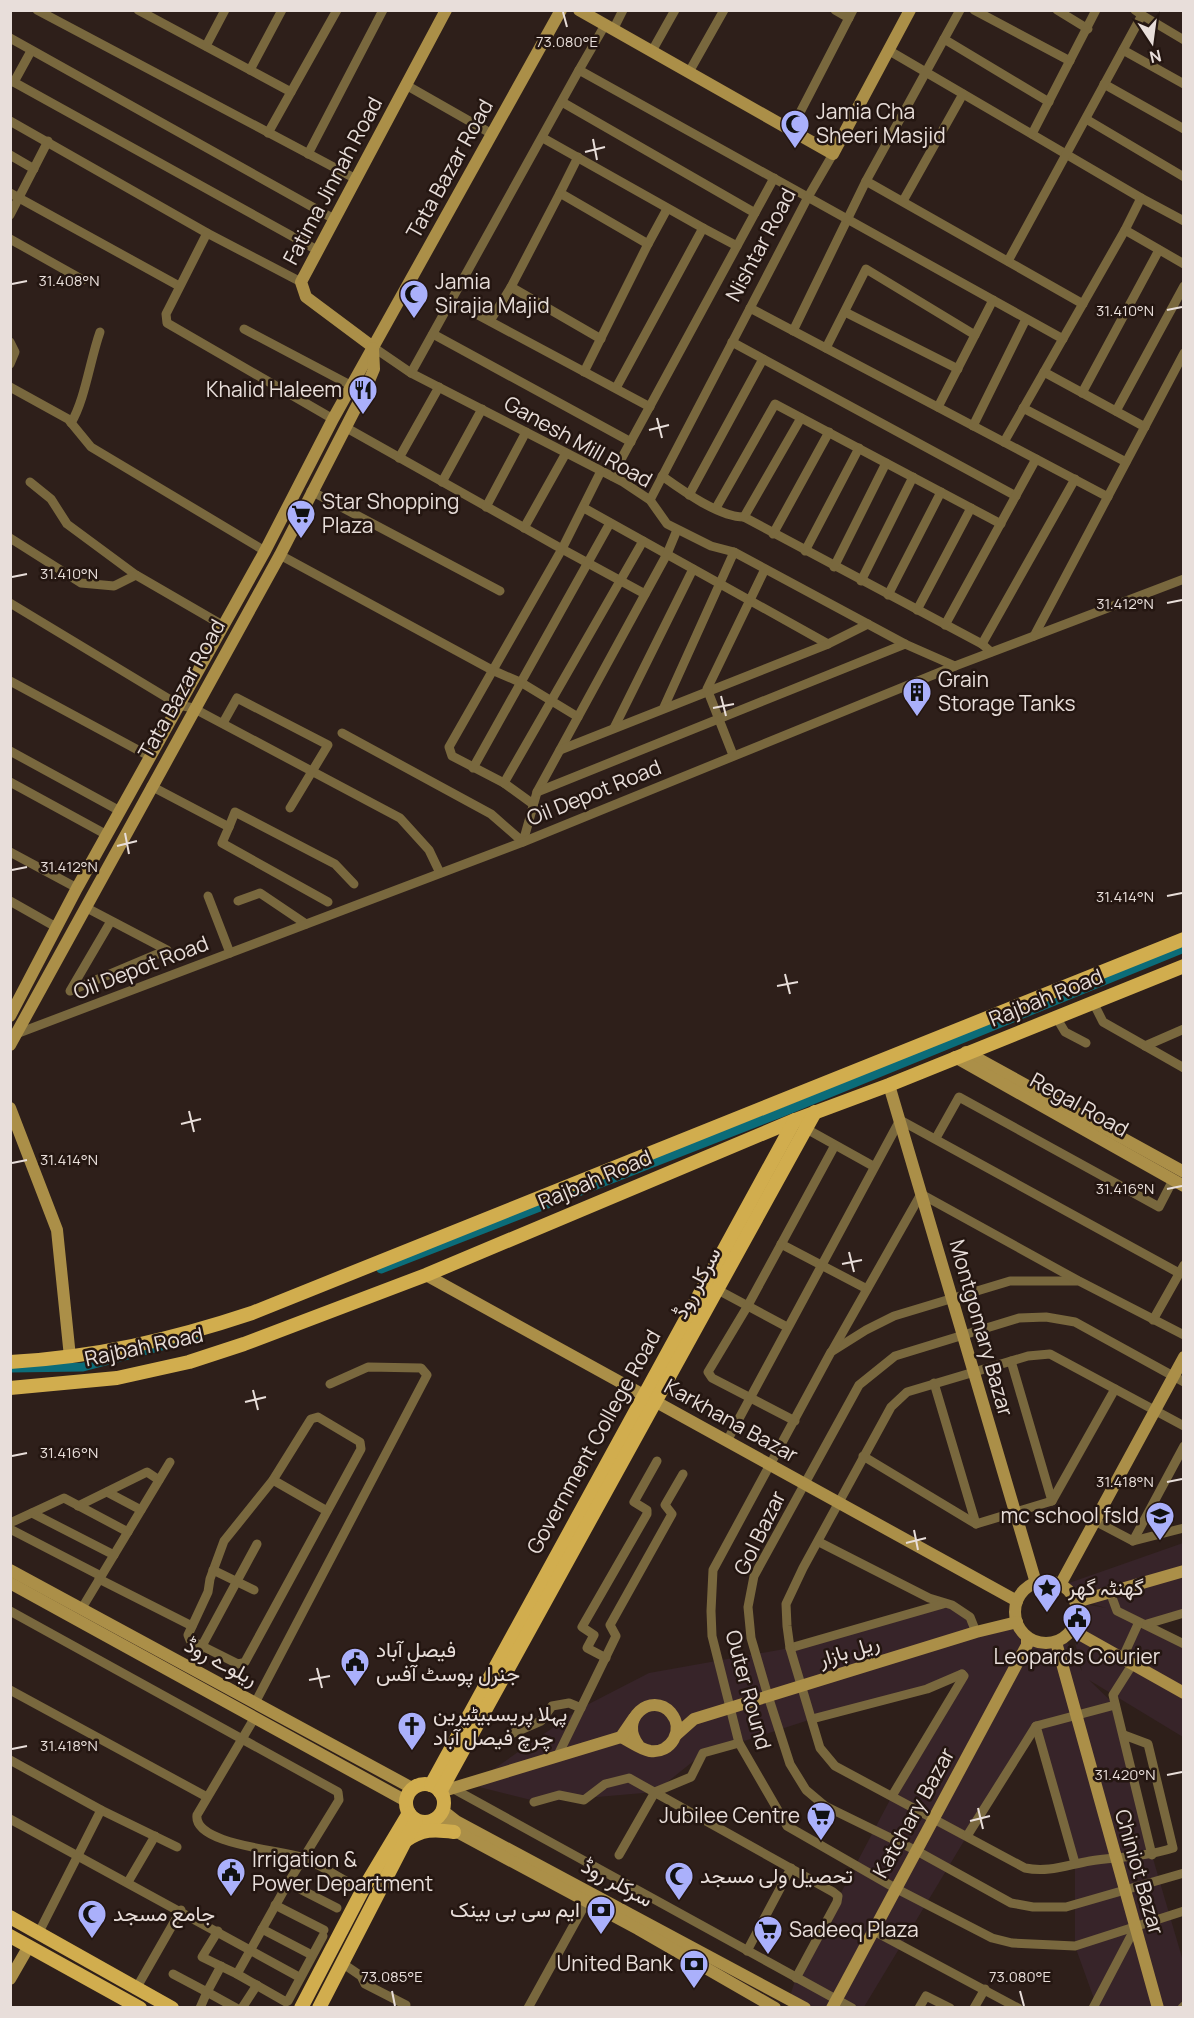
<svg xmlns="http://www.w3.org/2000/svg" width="1194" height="2018" viewBox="0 0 1194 2018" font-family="Manrope,Vazirmatn,sans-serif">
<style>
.commercial{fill:#372429}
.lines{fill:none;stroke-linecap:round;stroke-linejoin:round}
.canal{stroke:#0b6c79;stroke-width:9}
.street{stroke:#79683e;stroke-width:9}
.secondary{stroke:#ab8f48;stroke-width:12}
.primary{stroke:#d1ad4e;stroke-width:14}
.ticks{fill:none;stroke:#e8deda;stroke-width:2}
.labels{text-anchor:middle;stroke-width:5;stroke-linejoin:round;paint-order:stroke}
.poi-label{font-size:21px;fill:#e8deda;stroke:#241611;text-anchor:start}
.street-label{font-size:21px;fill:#e8deda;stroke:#241611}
.ticks-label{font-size:15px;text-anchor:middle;fill:#e8deda;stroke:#241611;stroke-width:5;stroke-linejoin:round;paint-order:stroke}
</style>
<rect width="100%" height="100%" fill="#2e1f1a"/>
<!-- commercial -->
<path class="commercial" d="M1183,1543V1613L1147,1624L1183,1646V1737L1089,1680L1115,1705L1152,1855L1183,1961V2007H1097L1075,1946V1863L1036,1730L967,1836L864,2007H805L789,1999L796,1978L892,1796L963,1677L812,1719L701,1755L655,1792L539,1802L471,1785L581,1708L649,1673L790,1648L943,1604L969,1617L976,1632L1016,1624L1021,1633L1046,1644L1065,1638L1082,1671L1072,1630L1079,1603L1106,1608L1076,1599L1067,1589L1069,1583Z"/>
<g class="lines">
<!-- canal -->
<g class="canal">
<path d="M381,1269L783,1112L1184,948"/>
<path d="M10,1368L83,1367L196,1337"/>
</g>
<!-- street -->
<g class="street">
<path d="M37,10L356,179"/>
<path d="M138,10L291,92"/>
<path d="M835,10L849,18"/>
<path d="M974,10L1070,61"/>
<path d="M1057,10L1088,29"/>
<path d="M1142,15L1184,40"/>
<path d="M614,28L623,10"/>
<path d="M10,38L334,219"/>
<path d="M944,39L1049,102"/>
<path d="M206,46L225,10"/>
<path d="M888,50L1141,198L1125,230"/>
<path d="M1123,50L1184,84"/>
<path d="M652,51L675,10"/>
<path d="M250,70L282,10"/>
<path d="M579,70L605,25"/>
<path d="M689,72L724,10"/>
<path d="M10,80L317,250"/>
<path d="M14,82L31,51"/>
<path d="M1104,84L1184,129"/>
<path d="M406,85L492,134"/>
<path d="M562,102L755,213"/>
<path d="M1086,119L1184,177"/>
<path d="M10,121L207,233L301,282"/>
<path d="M791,130L853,10"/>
<path d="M268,133L337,10"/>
<path d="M1032,134L1096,10"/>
<path d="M543,138L703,228L616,388"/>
<path d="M308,154L383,10"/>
<path d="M10,155L34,169"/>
<path d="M866,181L1083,304"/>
<path d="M10,193L179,286"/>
<path d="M560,193L578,157"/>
<path d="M1141,198L1184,221"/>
<path d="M903,201L963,94"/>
<path d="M10,215L48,141"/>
<path d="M703,228L737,246"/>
<path d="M207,233L166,314L167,323L333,419"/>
<path d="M10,239L83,280"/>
<path d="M648,244L667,209"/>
<path d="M1008,261L1142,15L1135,10"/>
<path d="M511,287L601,339"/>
<path d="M452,301L650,407"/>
<path d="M750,308L1108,497"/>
<path d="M845,312L958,369"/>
<path d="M490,321L511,287L560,193L648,244L584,372"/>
<path d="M244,329L352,386"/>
<path d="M793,331L866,181L960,10"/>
<path d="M433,334L631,442"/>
<path d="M10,342L15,352L10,364"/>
<path d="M732,342L1016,496"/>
<path d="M373,347L411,373L623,482L650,500L667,524L711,546L734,552L905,644L955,666"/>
<path d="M826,348L866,269L975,335"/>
<path d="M1044,372L1145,427"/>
<path d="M411,373L579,70L1063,339"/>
<path d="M10,387L68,419L91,447L265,551"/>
<path d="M1082,393L1159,250"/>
<path d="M938,407L993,300"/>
<path d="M1023,408L1126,462"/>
<path d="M1116,411L1184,286"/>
<path d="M71,423C85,400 90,360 100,332"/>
<path d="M973,426L1026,319"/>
<path d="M345,427L562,549L449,747L452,756L504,783L533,804"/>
<path d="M1004,442L1125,230L1184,264"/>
<path d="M399,458L439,387"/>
<path d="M601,471L562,549L645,594"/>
<path d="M612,476L774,178"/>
<path d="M662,476C683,491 719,517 744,517L982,644L991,652"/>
<path d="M30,482L51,499L67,524L136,575"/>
<path d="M442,482L482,409"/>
<path d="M311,491L500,591"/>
<path d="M689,495L763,359"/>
<path d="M650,500L808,197L833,154"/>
<path d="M486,507L526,432"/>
<path d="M584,508L828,644"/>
<path d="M716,508L775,404L1001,524"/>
<path d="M744,517L801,418"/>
<path d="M524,528L566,453"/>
<path d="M773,534L829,432"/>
<path d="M10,538L81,583L114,586L136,575L224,626"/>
<path d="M805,551L859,448"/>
<path d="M280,555L492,670L522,683L578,717"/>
<path d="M834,567L886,463"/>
<path d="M861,581L913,477"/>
<path d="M888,595L941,492"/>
<path d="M10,603L179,705L193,708L400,818L429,850L440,873"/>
<path d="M917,610L971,508"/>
<path d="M945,625L1036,459"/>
<path d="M1034,636L1184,353"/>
<path d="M982,644L1075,479"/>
<path d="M10,681L149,756"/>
<path d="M664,707L734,552"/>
<path d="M223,723L237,698L328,745L290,808"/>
<path d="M614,728L693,569"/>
<path d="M342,733L491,814L523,842L537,792L667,554L677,530"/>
<path d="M560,750L828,644L868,624"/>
<path d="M10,751L120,811"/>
<path d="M733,755L707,689L765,569"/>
<path d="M473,768L610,523"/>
<path d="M10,782L107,835"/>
<path d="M504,783L643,541"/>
<path d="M151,786L229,827L222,843L328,902"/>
<path d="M537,792L905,644"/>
<path d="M229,827L235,812L335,864L354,884"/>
<path d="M10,852L77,888"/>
<path d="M208,896L230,953"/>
<path d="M10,901L56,927"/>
<path d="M238,901L260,893L306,924"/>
<path d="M85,907L167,950L70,991L111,921"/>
<path d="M1093,1002L1103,1022L1184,1068"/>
<path d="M1056,1017L1065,1032L1086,1043"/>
<path d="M16,1034L523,842L955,666L1184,579"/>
<path d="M1145,1046L1184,1029"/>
<path d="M803,1127L873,1166"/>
<path d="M936,1138L959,1097L1159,1207L1173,1180"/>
<path d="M781,1244L867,1289"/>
<path d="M718,1290L787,1327"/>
<path d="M1153,1320L1184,1265"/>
<path d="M1184,1335L1079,1281H1010L894,1316L866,1330L831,1352L713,1570L711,1611L712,1636L739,1743L787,1826L895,1888L992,1938L1012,1943L1075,1946L1184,1911"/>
<path d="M832,1351L921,1194L1077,1280"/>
<path d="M1011,1361L1052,1501"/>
<path d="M1184,1382L1075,1322L1046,1317L1019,1318L895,1356L859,1385L754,1576L748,1607L751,1638L768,1696L790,1764L806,1790L825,1806L917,1851L1011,1903L1033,1907H1066L1184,1873"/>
<path d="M934,1383L976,1524"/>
<path d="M318,1417L360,1442L361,1449L245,1662L238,1664L190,1640L188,1635L208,1592L210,1579L224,1541L273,1480L311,1419Z"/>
<path d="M795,1421L712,1378L708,1372L747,1307L834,1147"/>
<path d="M727,1441L900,1120L1179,1273"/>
<path d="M863,1456L976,1524L1052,1501L1115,1389"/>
<path d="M273,1480L327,1511"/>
<path d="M107,1492L141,1510"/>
<path d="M78,1506L147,1472L159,1480"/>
<path d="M32,1513L114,1555"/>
<path d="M1095,1521L1133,1541L1184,1528"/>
<path d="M10,1523L64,1498L128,1532"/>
<path d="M10,1529L101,1576"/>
<path d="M1133,1541L1184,1446"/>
<path d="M819,1542L929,1598L952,1605L970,1617L976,1632"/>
<path d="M213,1570L254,1590"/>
<path d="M99,1579L192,1626"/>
<path d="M1110,1592L1117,1611L1184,1644"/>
<path d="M82,1608L170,1462"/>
<path d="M10,1611L338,1792L339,1800L288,1883L237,1974L286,2002L288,2001L323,1936"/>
<path d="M1147,1624L1184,1613"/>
<path d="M790,1648L943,1604"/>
<path d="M606,1658L587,1648L594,1635L582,1627L647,1514V1510L634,1502L657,1461"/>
<path d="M1122,1659L1138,1624"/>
<path d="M1132,1665L1113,1695L1152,1855"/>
<path d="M190,1668L257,1544"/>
<path d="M10,1690L207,1797"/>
<path d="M255,1703L427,1375L421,1368L368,1367L330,1384"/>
<path d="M255,1717L197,1815C193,1844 279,1850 301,1857C318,1863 334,1875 350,1883"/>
<path d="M812,1719L927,1689L962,1674"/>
<path d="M1036,1726L1075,1863"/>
<path d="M511,1734L541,1721L552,1706L569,1703L581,1708"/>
<path d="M1124,1735L1148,1744L1173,1848C1145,1857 1118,1857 1090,1861C1067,1865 1048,1873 1025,1868L835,1766L820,1748L790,1648L787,1626L786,1604L803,1568L891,1407L907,1392L1028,1356L1050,1354L1184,1426"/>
<path d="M558,1755L616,1636L610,1625L672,1514L665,1505L683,1474"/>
<path d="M10,1760L101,1810L177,1847"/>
<path d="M452,1788L852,2008"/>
<path d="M892,1796L964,1676L962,1674"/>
<path d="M534,1802L559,1795L584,1800L605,1784L629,1778L833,1892L838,1896L837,1902L796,1978"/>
<path d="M10,1819L299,1977"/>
<path d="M967,1836L1036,1726L1115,1705"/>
<path d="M619,1855L655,1792L691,1777L703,1753L739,1743"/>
<path d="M128,1882L155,1836"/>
<path d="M288,1883L337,1908"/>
<path d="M275,1905L324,1930"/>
<path d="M262,1929L308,1953"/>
<path d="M872,1930L1018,2008"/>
<path d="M218,1931L202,1957L237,1974"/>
<path d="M39,1932L101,1810"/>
<path d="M747,1951L791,1868"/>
<path d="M342,1963L361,1976L365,1984L406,2005"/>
<path d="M173,1974L207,1992L221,1966"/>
<path d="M137,1987L181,1910"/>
<path d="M200,2008L207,1992L236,2008"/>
<path d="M242,2008L257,1985"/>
<path d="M528,2008L587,1901"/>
<path d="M919,2008L926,1996L950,2008"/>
<path d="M974,2008L985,1989"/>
<path d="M1093,2008L1135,1928"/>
<path d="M1182,2008L1184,2006"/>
</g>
<!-- secondary -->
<g class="secondary">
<path d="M579,10L833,154L910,10"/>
<path d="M373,347L306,297L301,282L446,10"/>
<path d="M10,1016L77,888L265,551L333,419L561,10"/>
<path d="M10,1045L280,555L366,388L374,369L373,348"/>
<path d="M966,1052L1184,1172"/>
<path d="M955,1057L1184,1186"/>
<path d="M889,1085L1036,1583"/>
<path d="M10,1108L57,1230L70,1357"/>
<path d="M426,1275L1017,1601"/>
<path d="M10,1570L412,1788"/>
<circle cx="1046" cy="1612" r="31"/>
<path d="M10,1583L406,1801"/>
<path d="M1060,1585L1184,1357"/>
<path d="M1076,1602L1184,1571"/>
<path d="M1072,1630L1184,1693"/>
<path d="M1056,1642L1158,2008"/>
<path d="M676,1735L694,1719L976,1632L1017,1622"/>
<path d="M621,1737C630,1741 640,1749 650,1751C671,1754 685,1730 671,1713C652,1691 617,1719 639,1746"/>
<path d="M440,1792L621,1737L634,1718"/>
<path d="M442,1810L456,1821L805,2008"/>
<path d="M433,1819L638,1929L775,2008"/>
<path d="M10,1979L29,1946"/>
<path d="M832,2008L1027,1645V1637"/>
</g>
<!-- primary -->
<g class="primary">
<path d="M10,1362C96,1357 171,1340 252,1313L1184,939"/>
<path d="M10,1388L117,1378L189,1362L244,1344L426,1275L795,1120L889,1085L1184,966"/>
<circle cx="425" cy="1803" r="19"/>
<path d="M431,1785L795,1120"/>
<path d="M440,1792L815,1112"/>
<path d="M405,1841C422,1829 434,1829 454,1832"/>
<path d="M10,1917L172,2008"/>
<path d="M10,1936L140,2008"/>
<path d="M301,2008L361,1893L409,1813"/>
<path d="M319,2008L416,1820"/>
</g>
</g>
<!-- ticks -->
<path class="ticks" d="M563,12L567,27M593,139L597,160M585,152L605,147M12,284L27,281M1167,310L1182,307M657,418L662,438M649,430L669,425M12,577L27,574M1167,603L1182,600M721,696L726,716M713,708L734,704M125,833L129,854M117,846L137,841M12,870L27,867M1167,896L1182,893M785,974L790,994M777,986L798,982M189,1111L194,1132M181,1124L201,1119M12,1163L27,1160M1167,1189L1182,1186M849,1252L854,1272M842,1264L862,1260M253,1390L258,1410M245,1402L266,1397M12,1456L27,1453M1167,1482L1182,1479M914,1530L918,1550M906,1543L926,1538M317,1668L322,1688M309,1680L330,1676M12,1749L27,1746M1167,1775L1182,1772M978,1808L983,1829M970,1821L990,1816M392,1991L395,2006M1020,1991L1024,2006"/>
<!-- icons -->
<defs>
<g id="mosque-pin" transform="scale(1.5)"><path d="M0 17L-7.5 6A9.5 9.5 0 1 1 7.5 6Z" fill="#aab0fb" stroke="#241611"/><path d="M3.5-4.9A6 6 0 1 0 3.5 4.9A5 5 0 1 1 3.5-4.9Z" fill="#111"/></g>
<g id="restaurant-pin" transform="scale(1.5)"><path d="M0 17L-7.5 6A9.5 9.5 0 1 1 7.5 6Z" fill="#aab0fb" stroke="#241611"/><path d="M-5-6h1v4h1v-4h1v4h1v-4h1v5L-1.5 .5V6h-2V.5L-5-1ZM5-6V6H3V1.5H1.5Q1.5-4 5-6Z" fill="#111"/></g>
<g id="supermarket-pin" transform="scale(1.5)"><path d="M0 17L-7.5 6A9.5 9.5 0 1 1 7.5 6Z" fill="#aab0fb" stroke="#241611"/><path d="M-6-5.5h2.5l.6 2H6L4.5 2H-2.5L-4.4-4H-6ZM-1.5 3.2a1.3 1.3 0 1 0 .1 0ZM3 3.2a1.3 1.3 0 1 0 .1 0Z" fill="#111"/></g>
<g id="building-pin" transform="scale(1.5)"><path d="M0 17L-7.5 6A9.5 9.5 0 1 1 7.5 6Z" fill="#aab0fb" stroke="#241611"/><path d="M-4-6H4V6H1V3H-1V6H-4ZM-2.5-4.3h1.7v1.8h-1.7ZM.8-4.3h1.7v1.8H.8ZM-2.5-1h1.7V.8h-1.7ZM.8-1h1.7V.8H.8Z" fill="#111"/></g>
<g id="school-pin" transform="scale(1.5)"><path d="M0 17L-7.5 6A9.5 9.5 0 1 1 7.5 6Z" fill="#aab0fb" stroke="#241611"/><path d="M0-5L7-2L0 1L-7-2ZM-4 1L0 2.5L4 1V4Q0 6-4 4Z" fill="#111"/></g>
<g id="sight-pin" transform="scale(1.5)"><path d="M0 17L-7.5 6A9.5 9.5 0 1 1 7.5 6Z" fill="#aab0fb" stroke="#241611"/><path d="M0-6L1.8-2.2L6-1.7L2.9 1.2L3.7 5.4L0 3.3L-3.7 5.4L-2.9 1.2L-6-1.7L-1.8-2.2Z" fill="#111"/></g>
<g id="civic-pin" transform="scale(1.5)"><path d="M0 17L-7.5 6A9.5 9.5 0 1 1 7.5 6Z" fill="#aab0fb" stroke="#241611"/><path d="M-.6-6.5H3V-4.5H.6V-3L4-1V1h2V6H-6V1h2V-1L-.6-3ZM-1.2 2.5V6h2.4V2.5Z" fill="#111"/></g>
<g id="church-pin" transform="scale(1.5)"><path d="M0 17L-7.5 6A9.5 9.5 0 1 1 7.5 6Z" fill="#aab0fb" stroke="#241611"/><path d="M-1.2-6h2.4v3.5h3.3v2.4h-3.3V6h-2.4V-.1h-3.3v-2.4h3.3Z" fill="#111"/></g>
<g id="bank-pin" transform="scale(1.5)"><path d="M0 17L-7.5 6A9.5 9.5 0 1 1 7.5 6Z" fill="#aab0fb" stroke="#241611"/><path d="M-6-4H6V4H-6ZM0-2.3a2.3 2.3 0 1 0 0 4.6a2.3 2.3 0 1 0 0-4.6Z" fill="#111"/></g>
</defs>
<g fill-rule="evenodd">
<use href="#mosque-pin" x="795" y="124"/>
<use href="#mosque-pin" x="414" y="294"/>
<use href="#restaurant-pin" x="363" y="390"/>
<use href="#supermarket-pin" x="301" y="514"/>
<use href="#building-pin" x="917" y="692"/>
<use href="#school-pin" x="1160" y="1516"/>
<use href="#sight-pin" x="1047" y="1588"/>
<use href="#civic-pin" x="1077" y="1618"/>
<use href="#civic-pin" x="355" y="1662"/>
<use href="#church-pin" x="412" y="1726"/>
<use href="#supermarket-pin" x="821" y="1816"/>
<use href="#civic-pin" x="231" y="1872"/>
<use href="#mosque-pin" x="679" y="1876"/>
<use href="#bank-pin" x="601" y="1910"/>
<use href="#mosque-pin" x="92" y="1914"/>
<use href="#supermarket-pin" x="768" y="1930"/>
<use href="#bank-pin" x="694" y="1964"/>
</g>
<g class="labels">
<!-- poi labels -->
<g class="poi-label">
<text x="816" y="119">Jamia Cha<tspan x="816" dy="24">Sheeri Masjid</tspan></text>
<text x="435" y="289">Jamia<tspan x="435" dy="24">Sirajia Majid</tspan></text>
<text x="342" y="397" text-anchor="end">Khalid Haleem</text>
<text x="322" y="509">Star Shopping<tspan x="322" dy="24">Plaza</tspan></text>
<text x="938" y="687">Grain<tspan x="938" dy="24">Storage Tanks</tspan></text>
<text x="1139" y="1523" text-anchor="end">mc school fsld</text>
<text x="1068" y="1595">گھنٹہ گھر</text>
<text x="376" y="1657">فیصل آباد<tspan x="376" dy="24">جنرل پوسٹ آفس</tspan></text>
<text x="1077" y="1664" text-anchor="middle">Leopards Courier</text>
<text x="433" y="1721">پہلا پریسبیٹیرین<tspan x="433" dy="24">چرچ فیصل آباد</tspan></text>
<text x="800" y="1823" text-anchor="end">Jubilee Centre</text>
<text x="252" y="1867">Irrigation &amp;<tspan x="252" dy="24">Power Department</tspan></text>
<text x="700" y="1883">تحصیل ولی مسجد</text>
<text x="580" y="1917" text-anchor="end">ایم سی بی بینک</text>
<text x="113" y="1921">جامع مسجد</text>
<text x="789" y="1937">Sadeeq Plaza</text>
<text x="673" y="1971" text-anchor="end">United Bank</text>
</g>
<!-- street labels -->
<g class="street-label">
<text transform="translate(450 169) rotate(-61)" y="7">Tata Bazar Road</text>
<text transform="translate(333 181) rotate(-62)" y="7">Fatima Jinnah Road</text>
<text transform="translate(761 245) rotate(-62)" y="7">Nishtar Road</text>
<text transform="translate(578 442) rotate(29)" y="7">Ganesh Mill Road</text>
<text transform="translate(182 689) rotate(-61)" y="7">Tata Bazar Road</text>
<text transform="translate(594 793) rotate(-22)" y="7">Oil Depot Road</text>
<text transform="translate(141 968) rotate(-21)" y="7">Oil Depot Road</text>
<text transform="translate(1046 998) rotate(-22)" y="7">Rajbah Road</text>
<text transform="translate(1079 1105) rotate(29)" y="7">Regal Road</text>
<text transform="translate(595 1180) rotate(-23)" y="7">Rajbah Road</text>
<text transform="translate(697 1283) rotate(-62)" y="7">سرکلر روڈ</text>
<text transform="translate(981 1328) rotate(74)" y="7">Montgomary Bazar</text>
<text transform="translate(144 1347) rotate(-12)" y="7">Rajbah Road</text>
<text transform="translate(731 1421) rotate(29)" y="7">Karkhana Bazar</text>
<text transform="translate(594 1442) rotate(-61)" y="7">Government College Road</text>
<text transform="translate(760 1533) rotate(-64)" y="7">Gol Bazar</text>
<text transform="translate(849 1651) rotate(-17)" y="7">ریل بازار</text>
<text transform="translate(221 1662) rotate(28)" y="7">ریلوے روڈ</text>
<text transform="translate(748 1690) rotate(75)" y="7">Outer Round</text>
<text transform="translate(914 1813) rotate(-61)" y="7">Katchary Bazar</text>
<text transform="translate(1139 1872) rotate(74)" y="7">Chiniot Bazar</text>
<text transform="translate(617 1883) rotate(29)" y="7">سرکلر روڈ</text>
</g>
</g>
<g class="ticks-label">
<text x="567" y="47">73.080°E</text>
<text x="69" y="286">31.408°N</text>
<text x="1125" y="316">31.410°N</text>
<text x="69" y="579">31.410°N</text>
<text x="1125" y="609">31.412°N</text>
<text x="69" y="872">31.412°N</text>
<text x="1125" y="902">31.414°N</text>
<text x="69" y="1165">31.414°N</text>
<text x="1125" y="1194">31.416°N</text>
<text x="69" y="1458">31.416°N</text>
<text x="1125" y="1487">31.418°N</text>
<text x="69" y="1751">31.418°N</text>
<text x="1125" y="1780">31.420°N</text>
<text x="392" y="1982">73.085°E</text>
<text x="1020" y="1982">73.080°E</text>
</g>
<!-- border -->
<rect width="1194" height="2018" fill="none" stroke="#e8deda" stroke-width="24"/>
<!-- north arrow -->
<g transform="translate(1152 42) rotate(167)" stroke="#241611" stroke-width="4.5" paint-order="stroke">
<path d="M0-4.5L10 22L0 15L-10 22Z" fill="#e8deda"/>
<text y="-9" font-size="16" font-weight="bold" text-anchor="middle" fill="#e8deda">N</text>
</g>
</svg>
